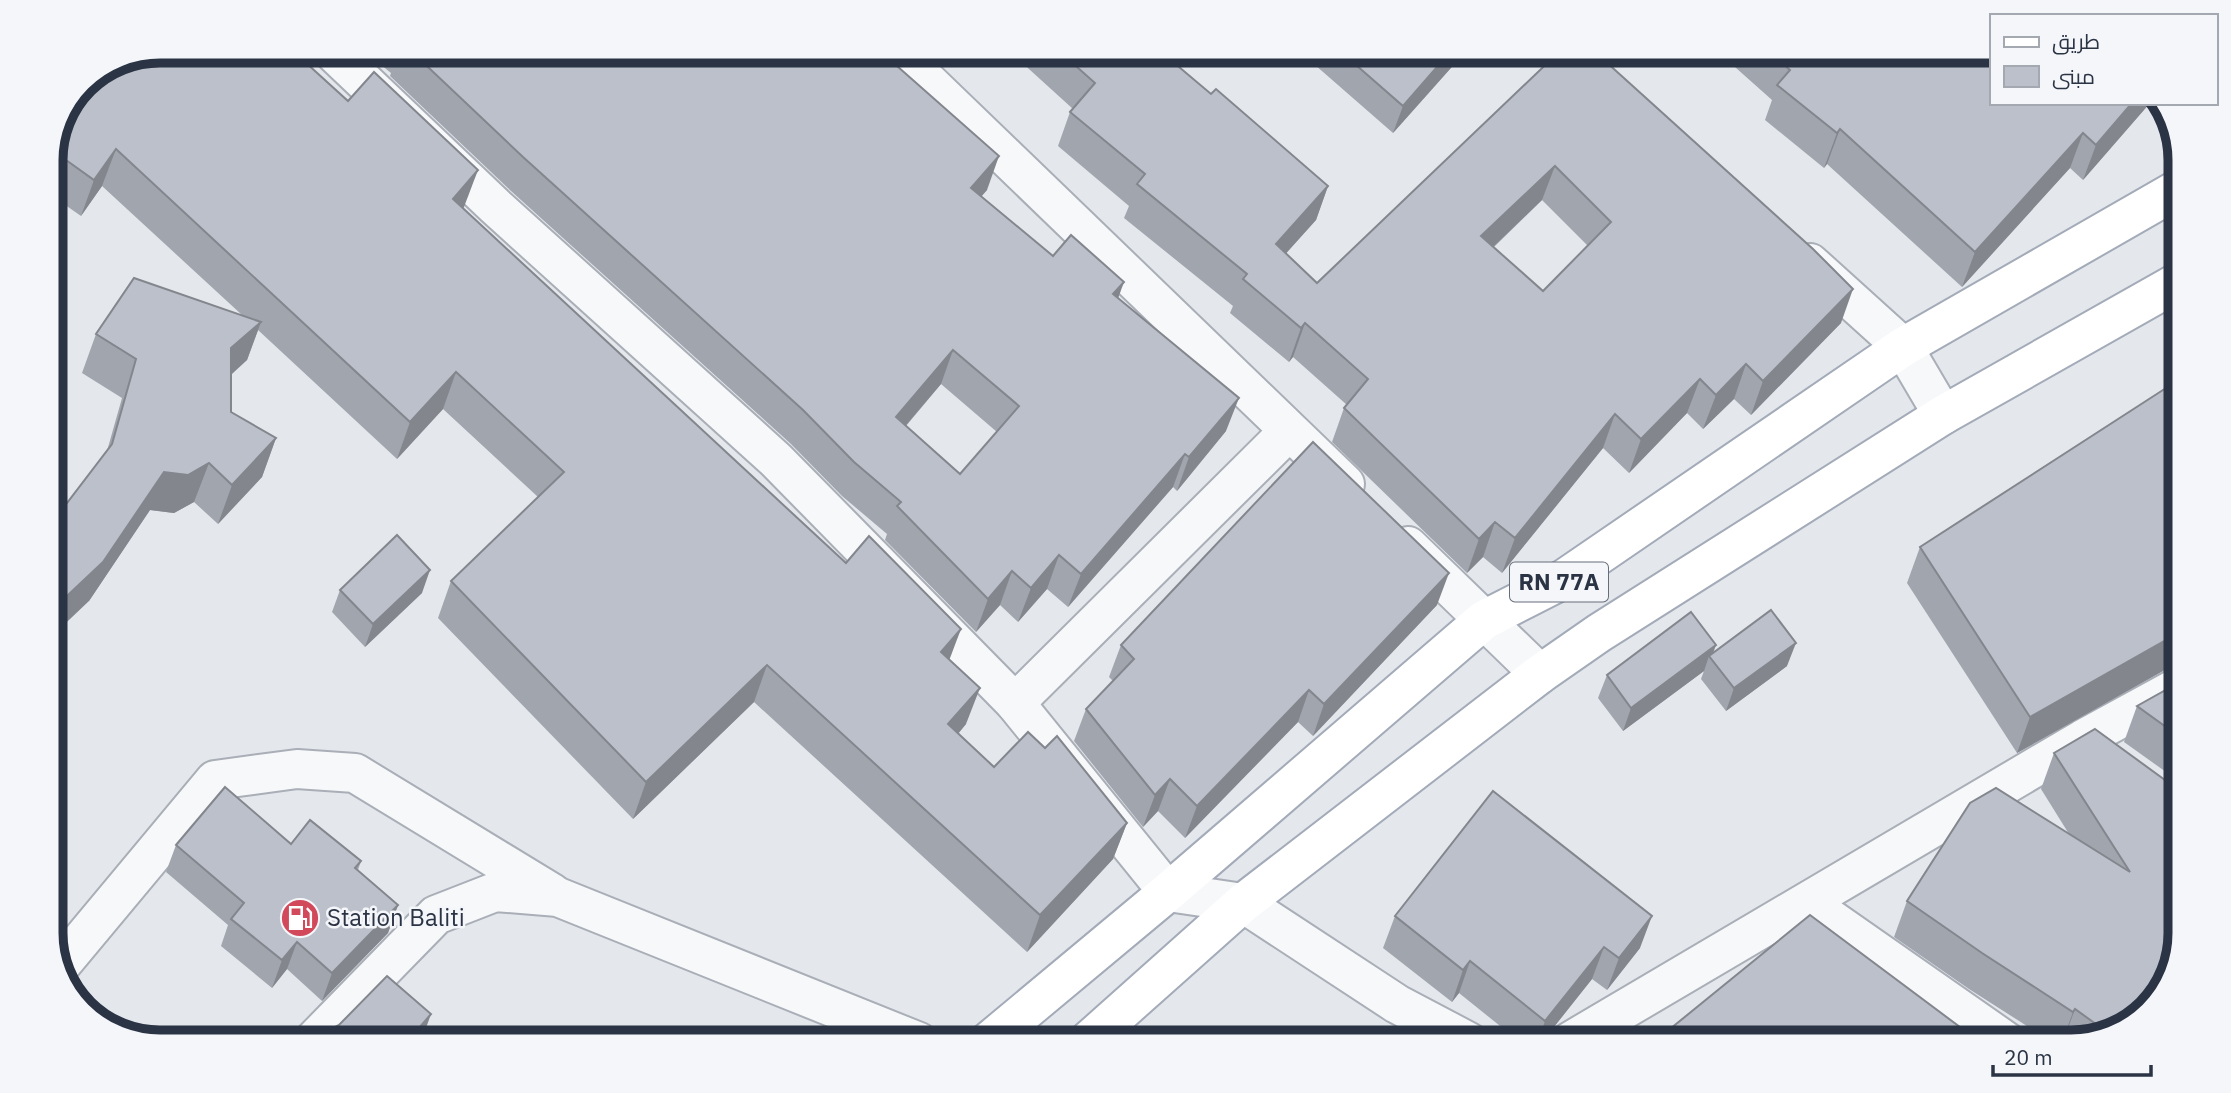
<svg xmlns="http://www.w3.org/2000/svg" width="2231" height="1093" viewBox="0 0 2231 1093" font-family="'IBM Plex Sans',Cairo,sans-serif">
<style>
.lines{fill:none;stroke-linecap:round;stroke-linejoin:round}
.minor-casing{stroke:#a9aeb7;stroke-width:42}
.major-casing{stroke:#a3abb8;stroke-width:42}
.minor{stroke:#f7f8fa;stroke-width:38}
.major{stroke:#fff;stroke-width:38}
.wall{fill:#a1a5ae;fill-rule:evenodd}
.shaded-wall{fill:#83868d}
.building{fill:#bbc0ca;stroke:#83868d;stroke-width:2;fill-rule:evenodd}
.labels{text-anchor:middle;stroke-width:5;stroke-linejoin:round;paint-order:stroke}
.shield{fill:#f4f6f9;stroke:#676e7b;stroke-width:2}
.shield-label{font-size:23px;font-weight:bold;fill:#2b3445}
.poi-label{font-size:24px;fill:#2b3445;stroke:#f4f6f9;text-anchor:start}
.rim{fill:none;stroke:#2b3445;stroke-width:9}
</style>
<rect width="100%" height="100%" fill="#e4e7ec"/>
<g class="lines">
<!-- minor casing -->
<g class="minor-casing">
<g id="minor">
<path d="M332,51L496,207L776,460L1015,703L1168,892L1243,903L1397,1004L1469,1042"/>
<path d="M896,51L1345,484"/>
<path d="M1810,263L1903,347L1943,415"/>
<path d="M1408,546L1540,674"/>
<path d="M1015,703L1289,431"/>
<path d="M1808,903L2007,1042"/>
<path d="M60,966L215,780L297,769L355,773L552,893"/>
<path d="M312,1042L436,915L495,892L558,897L919,1042"/>
<path d="M1569,1042L2083,739L2180,686"/>
</g>
</g>
<!-- major casing -->
<g class="major-casing">
<g id="major">
<path d="M988,1042L1168,892L1484,620L1564,579L1903,347L2180,188"/>
<path d="M1087,1042L1243,903L1540,674L1599,633L1943,415L2180,281"/>
</g>
</g>
<!-- minor -->
<use href="#minor" class="minor"/>
<!-- major -->
<use href="#major" class="major"/>
</g>
<!-- wall -->
<g class="wall">
<path d="M364,51H880L987,190L981,197L1053,256L1118,298L1226,431L1177,491L1173,487L1068,607L1047,589L1018,622L1000,605L976,632L885,540L887,534L842,496L791,444L511,191L390,76L391,73ZM941,384L997,432L960,474L906,426Z"/>
<path d="M1009,51H1160L1211,94L1328,186L1316,220L1286,253L1317,283L1560,51L1841,323L1751,415L1734,399L1703,429L1687,413L1629,473L1603,448L1502,573L1483,557L1467,573L1332,442L1344,408L1347,405L1293,357L1289,362L1230,313L1233,306L1124,218L1129,206L1058,146L1070,112L1073,109ZM1542,200L1588,246L1543,291L1494,247Z"/>
<path d="M1299,51H1466L1393,133Z"/>
<path d="M1717,51H1991L2150,103L2083,180L2070,168L1962,287L1827,164L1824,168L1765,120L1772,100Z"/>
<path d="M83,82L348,101L464,207L463,208L950,660L966,724L958,734L994,767L1127,823L1113,859L1027,952L754,702L633,819L438,618L451,581L538,497L443,409L397,459L258,330L247,360L231,375V412L276,438L262,477L218,524L194,502L174,513L150,510L89,601L107,451L122,398L82,373L96,334L242,315L102,186L81,216L51,195V153Z"/>
<path d="M2180,379V664L2170,667L2017,753L1907,583L1920,547Z"/>
<path d="M340,590L422,593L365,647L332,612Z"/>
<path d="M1437,605L1313,736L1298,722L1185,838L1158,811L1143,827L1074,741L1086,709L1113,681L1109,677L1121,645Z"/>
<path d="M1713,653L1787,666L1726,711L1701,679L1704,671L1623,731L1598,698L1607,675Z"/>
<path d="M2180,682V782L2124,742L2137,706Z"/>
<path d="M2054,753L2180,791L2132,1024L2072,1042H2052L1969,989L1894,937L1907,901L2069,834L2041,789Z"/>
<path d="M291,844L361,861L358,870L398,905L388,933L322,1001L287,969L272,988L221,946L228,925L166,872L176,845Z"/>
<path d="M1395,916L1640,948L1607,990L1592,979L1542,1042H1520L1459,993L1452,1002L1383,948Z"/>
</g>
<!-- shaded-wall -->
<g class="shaded-wall">
<path d="M1451,51H1466L1393,133L1403,106Z"/>
<path d="M2132,103H2150L2083,180L2096,145Z"/>
<path d="M1840,129L1827,164L1824,168L1837,133Z"/>
<path d="M2083,133L2070,168L1962,287L1975,252Z"/>
<path d="M116,149L102,186L81,216L94,180Z"/>
<path d="M999,156L987,190L958,222L971,188Z"/>
<path d="M1555,166L1542,200L1469,270L1481,236Z"/>
<path d="M478,170L464,207L439,235L453,199Z"/>
<path d="M1328,186L1316,220L1264,278L1276,244Z"/>
<path d="M1124,282L1112,315L1113,294Z"/>
<path d="M1853,289L1841,323L1751,415L1763,381Z"/>
<path d="M261,322L247,360L217,387L231,348Z"/>
<path d="M1305,323L1293,357L1289,362L1301,328Z"/>
<path d="M953,350L941,384L884,451L896,417Z"/>
<path d="M1746,364L1734,399L1703,429L1716,395Z"/>
<path d="M456,372L443,409L397,459L410,422Z"/>
<path d="M1700,379L1687,413L1629,473L1641,439Z"/>
<path d="M1239,398L1226,431L1177,491L1189,457Z"/>
<path d="M1615,414L1603,448L1502,573L1515,538Z"/>
<path d="M276,438L262,477L218,524L232,485Z"/>
<path d="M1185,454L1173,487L1068,607L1081,574Z"/>
<path d="M209,463L194,502L174,513L150,510L89,601L51,637V611L164,472Z"/>
<path d="M1495,522L1483,557L1467,573L1479,539Z"/>
<path d="M1059,555L1047,589L1018,622L1031,588Z"/>
<path d="M430,570L422,593L365,647L373,624Z"/>
<path d="M1012,571L1000,605L976,632L988,599Z"/>
<path d="M1449,573L1437,605L1313,736L1324,704Z"/>
<path d="M961,629L947,666L941,652Z"/>
<path d="M2180,632V664L2170,667L2017,753L2030,717Z"/>
<path d="M1796,643L1787,666L1726,711L1734,688Z"/>
<path d="M1716,645L1711,659L1709,656L1704,671L1623,731L1631,708Z"/>
<path d="M767,665L754,702L633,819L646,782Z"/>
<path d="M980,688L966,724L935,761L948,724Z"/>
<path d="M1309,690L1298,722L1185,838L1197,806Z"/>
<path d="M1170,779L1158,811L1143,827L1155,795Z"/>
<path d="M1127,823L1113,859L1027,952L1040,915Z"/>
<path d="M398,905L388,933L322,1001L332,973Z"/>
<path d="M1652,916L1640,948L1607,990L1619,958Z"/>
<path d="M297,942L287,969L272,988L282,960Z"/>
<path d="M1604,947L1592,979L1542,1042H1538L1545,1021Z"/>
<path d="M1470,961L1459,993L1452,1002L1463,970Z"/>
<path d="M2075,1009L2063,1042H2062L2073,1012Z"/>
<path d="M431,1014L421,1042H407Z"/>
</g>
<!-- building -->
<g class="building">
<path d="M160,51H293L348,101L374,72L478,170L453,199L846,563L869,536L961,629L941,652L980,688L948,724L994,767L1028,732L1045,748L1057,736L1127,823L1040,915L767,665L646,782L451,581L564,472L456,372L410,422L116,149L94,180L52,150L83,82Z"/>
<path d="M411,51H880L999,156L971,188L1053,256L1071,235L1124,282L1113,294L1239,398L1189,457L1185,454L1081,574L1059,555L1031,588L1012,571L988,599L897,506L901,502L854,462L803,410L523,157ZM953,350L1019,406L960,474L896,417Z"/>
<path d="M1059,51H1160L1211,94L1216,89L1328,186L1276,244L1317,283L1560,51H1594L1813,249L1853,289L1763,381L1746,364L1716,395L1700,379L1641,439L1615,414L1515,538L1495,522L1479,539L1344,408L1368,379L1305,323L1301,328L1243,279L1247,274L1137,184L1145,174L1070,112L1095,83ZM1555,166L1611,222L1543,291L1481,236Z"/>
<path d="M1340,51H1451L1403,106Z"/>
<path d="M1769,51H1991V103H2132L2096,145L2083,133L1975,252L1840,129L1837,133L1777,85L1790,70Z"/>
<path d="M134,278L261,322L231,348V412L276,438L232,485L209,463L188,475L164,472L103,562L51,611V524L112,444L136,359L96,334Z"/>
<path d="M2180,379V632L2030,717L1920,547Z"/>
<path d="M1313,442L1449,573L1324,704L1309,690L1197,806L1170,779L1155,795L1086,709L1134,659L1121,645Z"/>
<path d="M397,535L430,570L373,624L340,590Z"/>
<path d="M1771,610L1796,643L1734,688L1709,656Z"/>
<path d="M1691,612L1716,645L1631,708L1607,675Z"/>
<path d="M2180,682V737L2137,706Z"/>
<path d="M2095,729L2180,791V933L2169,981L2132,1024L2107,1032L2075,1009L2073,1012L1982,953L1907,901L1970,803L1996,788L2130,872L2054,753Z"/>
<path d="M225,787L291,844L310,820L361,861L355,868L398,905L332,973L297,942L282,960L231,919L244,903L176,845Z"/>
<path d="M1493,791L1652,916L1619,958L1604,947L1545,1021L1470,961L1463,970L1395,916Z"/>
<path d="M1810,915L1980,1042H1657L1670,1029Z"/>
<path d="M387,976L431,1014L407,1042H318L327,1031L339,1025Z"/>
</g>
<!-- icons -->
<defs>
<g id="fuel-disc" transform="scale(2.0125)"><circle r="9.5" fill="#d1495b" stroke="#f4f6f9"/><path d="M-5.5-6h7V0h2V4h1.3V-2.5L3-4.5l.8-.8L6-3V5H2.5V1h-1V6h-7ZM-4.2-4.7v3.2H.2V-4.7Z" fill="#fff"/></g>
</defs>
<g fill-rule="evenodd">
<use href="#fuel-disc" x="300" y="918"/>
</g>
<g class="labels">
<!-- shield labels -->
<rect class="shield" x="1510" y="562.5" width="98" height="39" rx="5"/>
<g class="shield-label">
<text x="1559" y="590">RN 77A</text>
</g>
<!-- poi labels -->
<g class="poi-label">
<text x="327" y="926">Station Baliti</text>
</g>
</g>
<!-- crop -->
<path d="M0 0H2231V1093H0ZM160 63H2071A97 97 0 0 1 2168 160V933A97 97 0 0 1 2071 1030H160A97 97 0 0 1 63 933V160A97 97 0 0 1 160 63Z" fill="#f4f6f9" fill-rule="evenodd"/>
<path class="rim" d="M160 63H2071A97 97 0 0 1 2168 160V933A97 97 0 0 1 2071 1030H160A97 97 0 0 1 63 933V160A97 97 0 0 1 160 63Z"/>
<!-- legend -->
<rect x="1990" y="14" width="228" height="91" fill="#f4f6f9" stroke="#a4a8b1" stroke-width="2"/>
<rect x="2004" y="37" width="35" height="10" fill="#ffffff" stroke="#a4a8b1" stroke-width="2"/>
<text x="2052" y="49" font-size="21" fill="#2b3445">طريق</text>
<rect x="2004" y="66" width="35" height="21" fill="#bbc0ca" stroke="#a4a8b1" stroke-width="2"/>
<text x="2052" y="84" font-size="21" fill="#2b3445">مبنى</text>
<!-- scale -->
<path d="M1993 1065v10h158v-10" fill="none" stroke="#2b3445" stroke-width="3.5"/>
<text x="2004" y="1065" font-size="21" fill="#2b3445" stroke="#f4f6f9" stroke-width="5" paint-order="stroke">20 m</text>
</svg>
